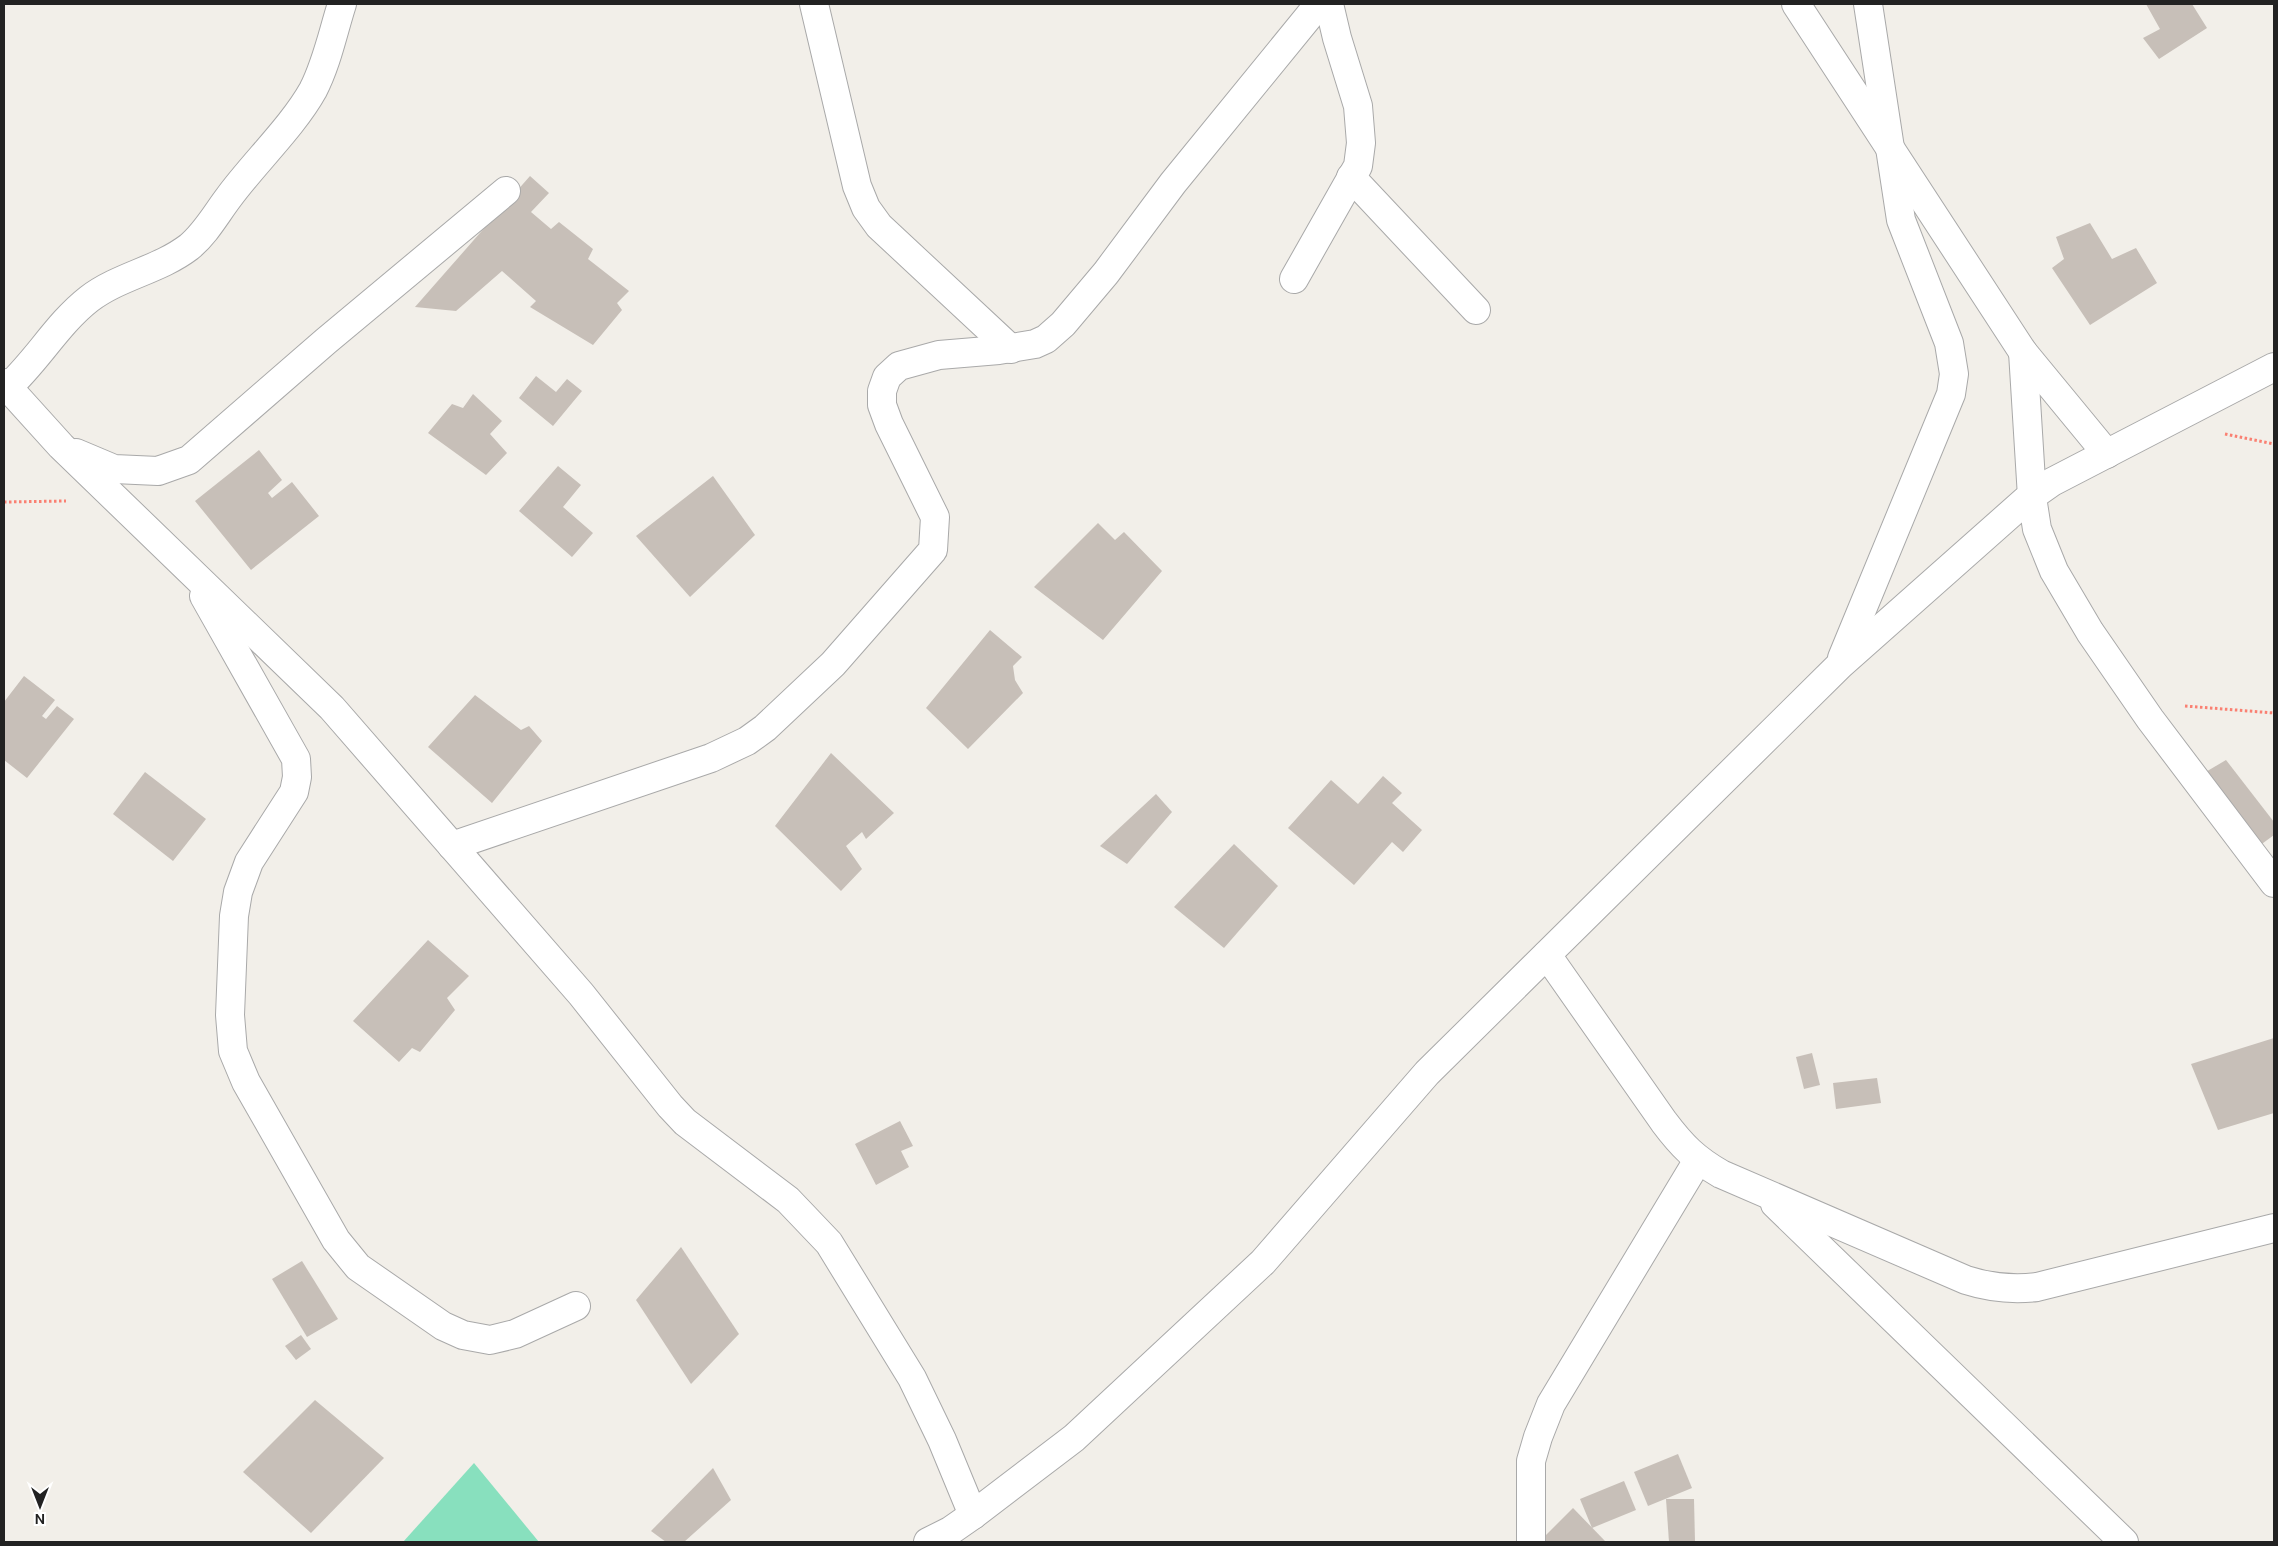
<svg xmlns="http://www.w3.org/2000/svg" width="2278" height="1546" viewBox="0 0 2278 1546" font-family="'DM Sans',sans-serif">
<style>
.pitch{fill:#88e0be}
.building{fill:#c7bfb8}
.lines{fill:none;stroke-linecap:round;stroke-linejoin:round}
.minor-casing{stroke:#a9a9a9;stroke-width:30}
.path{stroke:#fa8072;stroke-width:3;stroke-dasharray:2.5 2.5;stroke-linecap:butt}
.minor{stroke:#fff;stroke-width:28}
</style>
<rect width="100%" height="100%" fill="#f2efe9"/>
<!-- pitch -->
<path class="pitch" d="M474,1463L539,1542H403Z"/>
<!-- building -->
<g class="building">
<path d="M2146,4H2192L2207,28L2159,59L2143,38L2160,29Z"/>
<path d="M530,176L549,193L531,212L551,229L559,222L593,249L588,259L629,291L617,303L622,310L593,345L530,307L536,301L502,271L456,311L415,307Z"/>
<path d="M2090,223L2112,259L2136,248L2157,283L2090,325L2052,268L2064,259L2056,237Z"/>
<path d="M536,376L556,392L567,379L582,391L553,426L519,398Z"/>
<path d="M473,394L502,421L490,434L507,453L486,475L428,433L452,404L463,408Z"/>
<path d="M259,450L282,480L268,493L272,498L292,482L319,516L251,570L195,501Z"/>
<path d="M558,466L581,485L563,507L593,533L572,557L519,511Z"/>
<path d="M713,476L755,535L690,597L636,536Z"/>
<path d="M1098,523L1115,540L1124,532L1162,571L1103,640L1034,587Z"/>
<path d="M990,630L1022,657L1013,666L1015,680L1023,693L968,749L926,708Z"/>
<path d="M24,676L55,700L42,716L46,719L57,706L74,719L27,778L4,760V702Z"/>
<path d="M475,695L521,730L529,726L542,741L492,803L428,747Z"/>
<path d="M831,753L894,813L866,839L862,832L846,846L862,869L841,891L775,826Z"/>
<path d="M2226,760L2274,822V835L2259,846L2204,773Z"/>
<path d="M145,772L206,819L173,861L113,814Z"/>
<path d="M1383,776L1402,793L1392,803L1422,830L1403,852L1392,842L1354,885L1288,828L1331,780L1358,804Z"/>
<path d="M1156,794L1172,812L1127,864L1100,846Z"/>
<path d="M1234,844L1278,886L1224,948L1174,907Z"/>
<path d="M428,940L469,976L447,998L455,1010L420,1052L412,1048L399,1062L353,1021Z"/>
<path d="M2274,1038V1113L2218,1130L2191,1064Z"/>
<path d="M1812,1053L1820,1085L1804,1089L1796,1057Z"/>
<path d="M1877,1078L1881,1103L1836,1109L1833,1083Z"/>
<path d="M900,1121L913,1146L901,1151L909,1167L876,1185L855,1144Z"/>
<path d="M681,1247L739,1334L691,1384L636,1300Z"/>
<path d="M302,1261L338,1319L307,1337L272,1279Z"/>
<path d="M301,1335L311,1349L296,1360L285,1346Z"/>
<path d="M315,1400L384,1458L311,1533L243,1472Z"/>
<path d="M1678,1454L1692,1488L1648,1506L1634,1472Z"/>
<path d="M713,1468L731,1500L684,1542H666L651,1531Z"/>
<path d="M1624,1481L1636,1510L1592,1528L1580,1499Z"/>
<path d="M1666,1499H1694L1695,1542H1669Z"/>
<path d="M1573,1508L1606,1542H1539Z"/>
</g>
<g class="lines">
<!-- minor casing -->
<g class="minor-casing">
<g id="minor">
<path d="M814,4L857,186L866,208L879,226L1011,349"/>
<path d="M1796,4L2023,352L2107,454"/>
<path d="M1351,177L1476,310"/>
<path d="M1294,279L1358,166L1361,143L1358,106L1337,38L1329,4"/>
<path d="M2023,352L2032,497L2037,529L2054,571L2090,632L2150,719L2274,883"/>
<path d="M4,383L61,446L332,708L581,994L670,1106L685,1122L788,1200L829,1243L912,1378L942,1440L973,1515"/>
<path d="M7,388C37,361 57,324 89,299C119,276 159,270 189,247C206,233 216,214 229,197C254,163 293,126 313,90C327,63 333,32 342,4"/>
<path d="M76,453L114,469L158,471L189,460L326,341L506,191"/>
<path d="M204,596L296,759L297,777L294,792L249,862L238,892L234,916L230,1015L233,1051L246,1082L336,1240L358,1267L443,1326L463,1335L490,1340L515,1334L576,1306"/>
<path d="M1842,658L1951,394L1954,374L1949,343L1901,220L1868,4"/>
<path d="M452,846L711,758L747,741L765,728L833,664L933,550L935,517L889,424L882,405V391L887,377L899,366L939,355L999,350L1035,344L1046,339L1063,324L1106,273L1173,183L1319,4"/>
<path d="M1547,955L1664,1122C1682,1146 1695,1159 1721,1174L1966,1280C1991,1288 2012,1290 2037,1287L2274,1228"/>
<path d="M1775,1204L2124,1542"/>
<path d="M928,1542L950,1531L973,1515L1074,1438L1263,1262L1427,1073L1840,665L2025,501L2052,482L2274,367"/>
<path d="M1531,1542V1461L1538,1437L1551,1404L1698,1160"/>
</g>
</g>
<!-- path -->
<g class="path">
<path d="M2225,434L2274,444"/>
<path d="M4,502L66,501"/>
<path d="M2185,706L2274,713"/>
</g>
<!-- minor -->
<use href="#minor" class="minor"/>
</g>
<!-- border -->
<rect width="2278" height="1546" fill="none" stroke="#222222" stroke-width="10"/>
<!-- north arrow -->
<g transform="translate(40 1506) rotate(180)" stroke="#ffffff" stroke-width="4" paint-order="stroke">
<path d="M0-4L9 19L0 12L-9 19Z" fill="#222222"/>
<text y="-8" font-size="14" font-weight="bold" text-anchor="middle" fill="#222222">N</text>
</g>
</svg>
